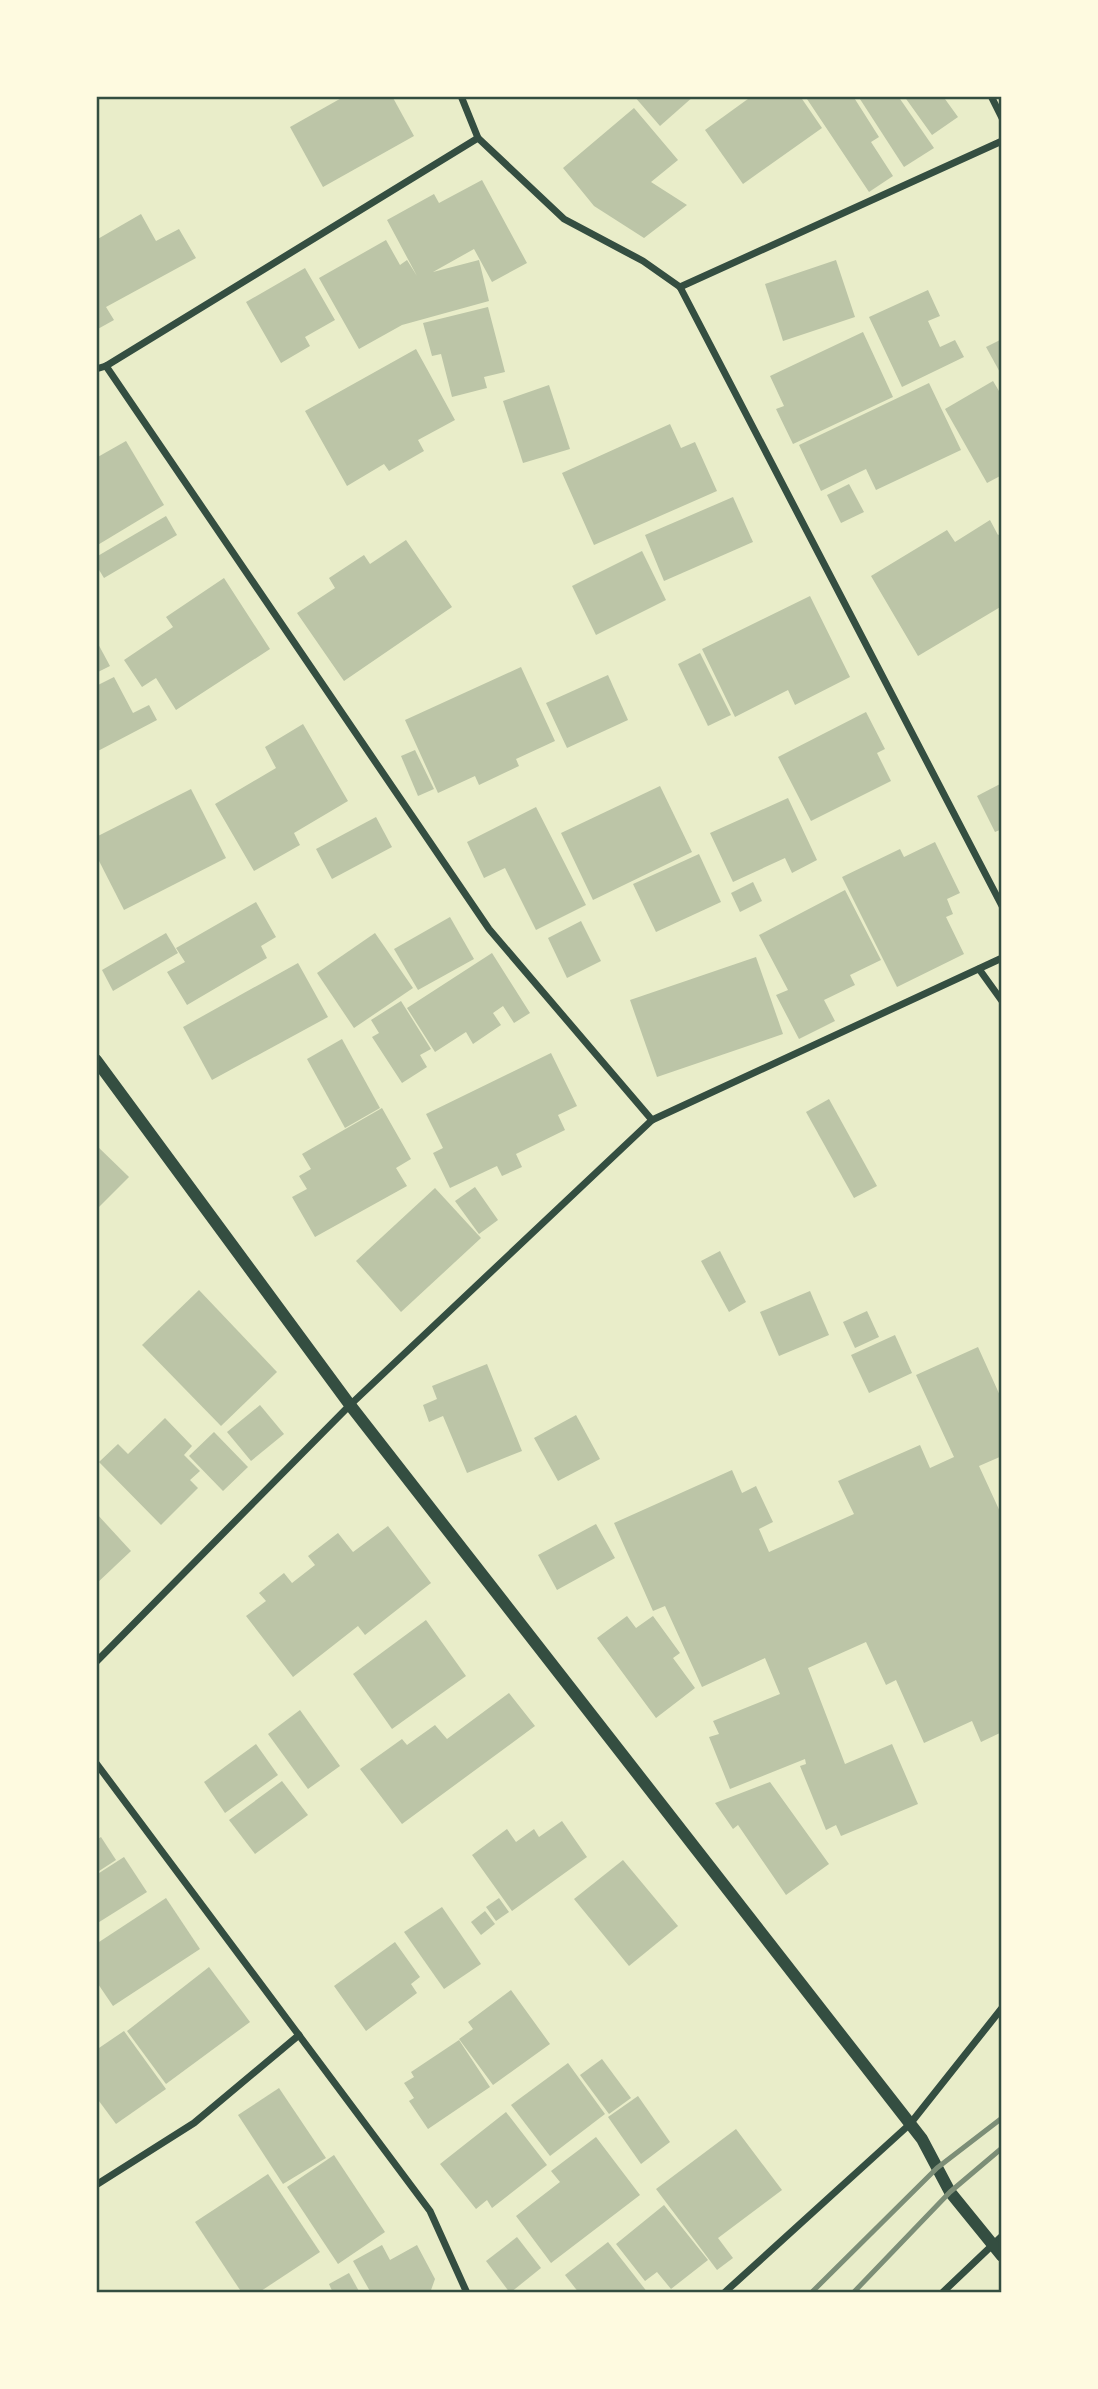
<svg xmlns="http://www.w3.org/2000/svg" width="1098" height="2389" viewBox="0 0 1098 2389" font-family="'PT Serif',serif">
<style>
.building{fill:#bcc5a7}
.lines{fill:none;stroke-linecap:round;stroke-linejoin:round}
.minor{stroke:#344e41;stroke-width:7}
.tertiary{stroke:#344e41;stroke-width:12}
.rail{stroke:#7c8e77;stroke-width:5}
.neatline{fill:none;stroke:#344e41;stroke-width:2.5}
</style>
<rect width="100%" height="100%" fill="#e9edc9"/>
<!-- building -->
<g class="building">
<path d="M345,96H392L414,136L323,187L290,127Z"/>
<path d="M634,96H694L660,126Z"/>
<path d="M752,96H800L822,128L743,184L705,130Z"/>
<path d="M805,96H853L879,137L871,142L893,176L869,192Z"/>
<path d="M858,96H898L934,148L904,167Z"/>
<path d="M904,96H950L945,99L958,117L932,135Z"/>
<path d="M634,108L678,160L651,182L687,205L644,238L594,206L563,168Z"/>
<path d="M482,180L527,263L492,282L474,249L433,272L479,260L489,301L402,325L359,349L319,278L386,240L400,265L407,260L417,276L387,220L434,194L439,203Z"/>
<path d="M141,214L156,241L179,229L196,258L106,307L114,320L96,330V240Z"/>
<path d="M836,260L855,317L783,341L765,284Z"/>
<path d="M305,268L335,320L305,337L310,346L281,363L246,302Z"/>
<path d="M928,290L940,316L928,321L940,347L955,340L964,357L902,387L869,317Z"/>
<path d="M488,307L505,372L484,377L487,388L452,397L441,354L432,356L423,323Z"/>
<path d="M863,332L893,397L793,444L776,409L784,406L770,376Z"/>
<path d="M1002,339V376L986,347Z"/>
<path d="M416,349L455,420L418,440L424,451L389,471L384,464L347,486L305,411Z"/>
<path d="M993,381L1002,396V475L987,483L945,409Z"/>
<path d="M929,383L961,450L876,490L866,469L821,491L799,445Z"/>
<path d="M549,385L570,449L523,463L503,401Z"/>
<path d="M670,424L681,448L695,442L717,491L594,545L562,473Z"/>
<path d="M126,441L164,505L96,546V458Z"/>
<path d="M849,484L864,512L841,523L827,495Z"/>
<path d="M733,497L753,542L664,581L645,535Z"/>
<path d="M166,516L177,535L104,578L96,565V557Z"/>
<path d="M990,520L998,535L1002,533V606L918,656L871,576L947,530L955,542Z"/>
<path d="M406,540L452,607L344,681L297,613L335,588L329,578L364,555L370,564Z"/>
<path d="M642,551L666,600L596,635L572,586Z"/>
<path d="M224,578L270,649L176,710L156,678L142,687L124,660L173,627L166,617Z"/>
<path d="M810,596L850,677L795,705L788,690L735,717L702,649Z"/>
<path d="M96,640L110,666L96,673Z"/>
<path d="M700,653L731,715L708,726L678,664Z"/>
<path d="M521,667L555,741L516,759L519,766L479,785L475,776L438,793L405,720Z"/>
<path d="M608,675L628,720L567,748L546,703Z"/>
<path d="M114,677L133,713L149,705L157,720L96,752V686Z"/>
<path d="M866,712L885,749L877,753L891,781L811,821L778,757Z"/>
<path d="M303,724L348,801L294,833L300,845L254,871L215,804L276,768L265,747Z"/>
<path d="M415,750L434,789L418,796L401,756Z"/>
<path d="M1002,783V829L995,832L977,796Z"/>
<path d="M660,786L692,852L593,900L561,833Z"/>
<path d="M191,789L226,858L124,910L96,855V837Z"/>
<path d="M788,798L817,860L792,873L785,858L733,882L710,833Z"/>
<path d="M536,807L586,905L536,930L505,868L484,878L467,842Z"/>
<path d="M376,817L392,847L332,879L316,849Z"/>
<path d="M935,842L960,893L947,899L953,914L946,917L964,954L897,987L842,877L900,849L904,857Z"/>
<path d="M699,854L721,902L656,932L633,884Z"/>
<path d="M753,882L762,901L740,912L731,893Z"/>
<path d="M845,890L881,960L850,975L855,985L824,1000L835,1021L799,1039L776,995L788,990L759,935Z"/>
<path d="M256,902L276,937L261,946L267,958L187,1005L167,972L185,962L176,948Z"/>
<path d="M450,917L474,959L418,990L394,949Z"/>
<path d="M581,921L601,961L567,978L548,938Z"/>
<path d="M166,933L178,953L113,991L102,970Z"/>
<path d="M375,933L413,988L354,1028L317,973Z"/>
<path d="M492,953L530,1013L514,1023L503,1006L493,1013L501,1025L473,1044L466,1032L435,1052L407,1008Z"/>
<path d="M756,957L783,1034L657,1077L630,1000Z"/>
<path d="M298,963L328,1017L212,1080L183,1027Z"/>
<path d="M401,1001L431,1049L420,1055L427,1067L402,1083L372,1037L379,1033L371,1020Z"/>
<path d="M342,1039L380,1108L345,1128L307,1059Z"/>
<path d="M551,1053L577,1106L558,1115L565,1130L516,1154L522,1167L502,1176L497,1166L450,1188L433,1153L443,1148L426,1114Z"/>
<path d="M829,1099L877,1186L854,1198L806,1112Z"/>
<path d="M382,1108L411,1159L396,1168L407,1186L315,1237L292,1197L307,1189L299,1176L311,1169L302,1154Z"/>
<path d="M96,1145L129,1177L96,1210Z"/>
<path d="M475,1187L498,1220L479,1234L455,1201Z"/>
<path d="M435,1188L481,1238L401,1312L356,1261Z"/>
<path d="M720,1251L746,1302L729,1312L701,1261Z"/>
<path d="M199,1290L277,1372L221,1426L142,1345Z"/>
<path d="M810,1291L829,1335L779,1356L760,1312Z"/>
<path d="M867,1311L879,1337L855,1348L843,1322Z"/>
<path d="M895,1335L912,1373L869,1393L851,1355Z"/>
<path d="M978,1347L1002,1400V1456L979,1466L1002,1516V1732L981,1742L972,1721L924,1743L896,1680L886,1685L866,1642L808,1668L845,1764L892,1744L918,1804L841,1836L836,1825L826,1830L800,1766L806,1764L805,1759L730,1789L709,1737L719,1734L713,1721L780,1694L765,1658L702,1687L665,1606L653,1611L614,1523L732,1470L742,1493L756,1486L773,1522L759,1529L769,1552L854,1514L838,1481L920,1445L930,1468L954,1457L916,1375Z"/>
<path d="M487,1364L522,1451L467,1473L443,1416L429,1422L423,1405L437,1399L432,1386Z"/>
<path d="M260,1405L284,1434L251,1461L227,1432Z"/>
<path d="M576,1415L600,1459L558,1481L534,1438Z"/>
<path d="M165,1418L192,1446L184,1455L200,1471L190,1480L198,1488L161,1525L99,1462L118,1444L128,1454Z"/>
<path d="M214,1432L248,1467L223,1491L189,1456Z"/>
<path d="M96,1513L131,1551L96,1584Z"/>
<path d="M596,1524L615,1558L557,1590L538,1555Z"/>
<path d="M388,1526L431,1583L365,1635L358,1626L293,1677L246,1616L266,1601L259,1593L284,1573L292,1583L315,1565L308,1556L338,1533L353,1552Z"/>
<path d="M627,1616L636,1628L653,1616L680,1653L673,1658L695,1688L656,1718L597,1638Z"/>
<path d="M426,1620L466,1676L392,1729L353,1674Z"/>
<path d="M509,1693L535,1726L402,1824L360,1769L402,1739L407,1745L435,1725L447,1739Z"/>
<path d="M300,1710L340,1766L308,1789L268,1734Z"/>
<path d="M256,1744L278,1775L225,1813L204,1782Z"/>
<path d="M282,1781L308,1815L255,1854L229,1820Z"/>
<path d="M770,1782L829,1864L786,1895L738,1825L733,1829L715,1803Z"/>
<path d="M562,1821L587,1857L512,1911L472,1855L507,1829L516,1842L534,1829L539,1837Z"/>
<path d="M101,1837L116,1860L96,1873V1840Z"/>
<path d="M124,1857L147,1892L96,1924V1875Z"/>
<path d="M623,1860L678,1926L629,1966L574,1899Z"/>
<path d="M166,1898L200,1949L113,2006L96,1981V1944Z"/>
<path d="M499,1898L509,1912L496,1921L486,1907Z"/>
<path d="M442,1907L481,1964L444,1989L404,1932Z"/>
<path d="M485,1911L495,1924L481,1935L471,1922Z"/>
<path d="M395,1942L420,1977L411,1984L417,1993L366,2031L334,1986Z"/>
<path d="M209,1967L250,2022L166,2084L127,2031Z"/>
<path d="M511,1990L550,2044L493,2085L459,2039L473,2029L468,2022Z"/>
<path d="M124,2031L166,2089L116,2124L96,2097V2050Z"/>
<path d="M459,2040L490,2087L428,2129L409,2101L414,2098L404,2083L414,2077L411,2072Z"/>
<path d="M602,2059L631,2098L609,2114L580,2075Z"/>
<path d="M568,2063L605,2114L550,2156L511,2105Z"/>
<path d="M279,2088L326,2158L283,2184L238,2115Z"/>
<path d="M638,2096L670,2142L641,2164L608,2117Z"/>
<path d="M506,2112L547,2165L492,2208L487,2200L476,2209L440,2164Z"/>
<path d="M736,2129L782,2190L718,2238L733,2258L717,2270L656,2189Z"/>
<path d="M596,2137L640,2195L551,2263L516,2216L560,2182L551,2171Z"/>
<path d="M334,2155L385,2232L338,2264L287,2187Z"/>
<path d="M268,2174L320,2252L258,2293H242L195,2222Z"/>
<path d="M664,2205L708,2260L671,2289L657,2272L645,2281L616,2244Z"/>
<path d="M517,2237L541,2268L510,2293L486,2261Z"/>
<path d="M608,2242L648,2293H579L565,2275Z"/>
<path d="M382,2245L390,2260L417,2245L435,2279L430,2293H371L353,2261Z"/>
<path d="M349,2273L360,2293H333L329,2284Z"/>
</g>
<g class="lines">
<!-- minor -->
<g class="minor">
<path d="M461,96L478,138L564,219L643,261L680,287L1002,906"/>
<path d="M991,96L1002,118"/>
<path d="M680,287L1002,141"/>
<path d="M106,366L489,929L652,1120"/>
<path d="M96,369L106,366L478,138"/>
<path d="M979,969L1002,1001"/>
<path d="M96,1662L350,1405L652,1120L1002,958"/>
<path d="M96,1763L430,2211L467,2293"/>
<path d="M96,2185L194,2123L299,2035"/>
<path d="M724,2293L910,2124L1002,2008"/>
<path d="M942,2293L1002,2236"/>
</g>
<!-- tertiary -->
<path class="tertiary" d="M96,1060L350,1405L922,2139L950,2192L1002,2256"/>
<!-- rail -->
<g class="rail">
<path d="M811,2293L937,2168L1002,2118"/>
<path d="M853,2293L950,2192L1002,2148"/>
</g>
</g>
<!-- border -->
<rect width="1098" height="2389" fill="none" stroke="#fefae0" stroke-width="196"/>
<rect x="98" y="98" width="902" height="2193" class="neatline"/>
</svg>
